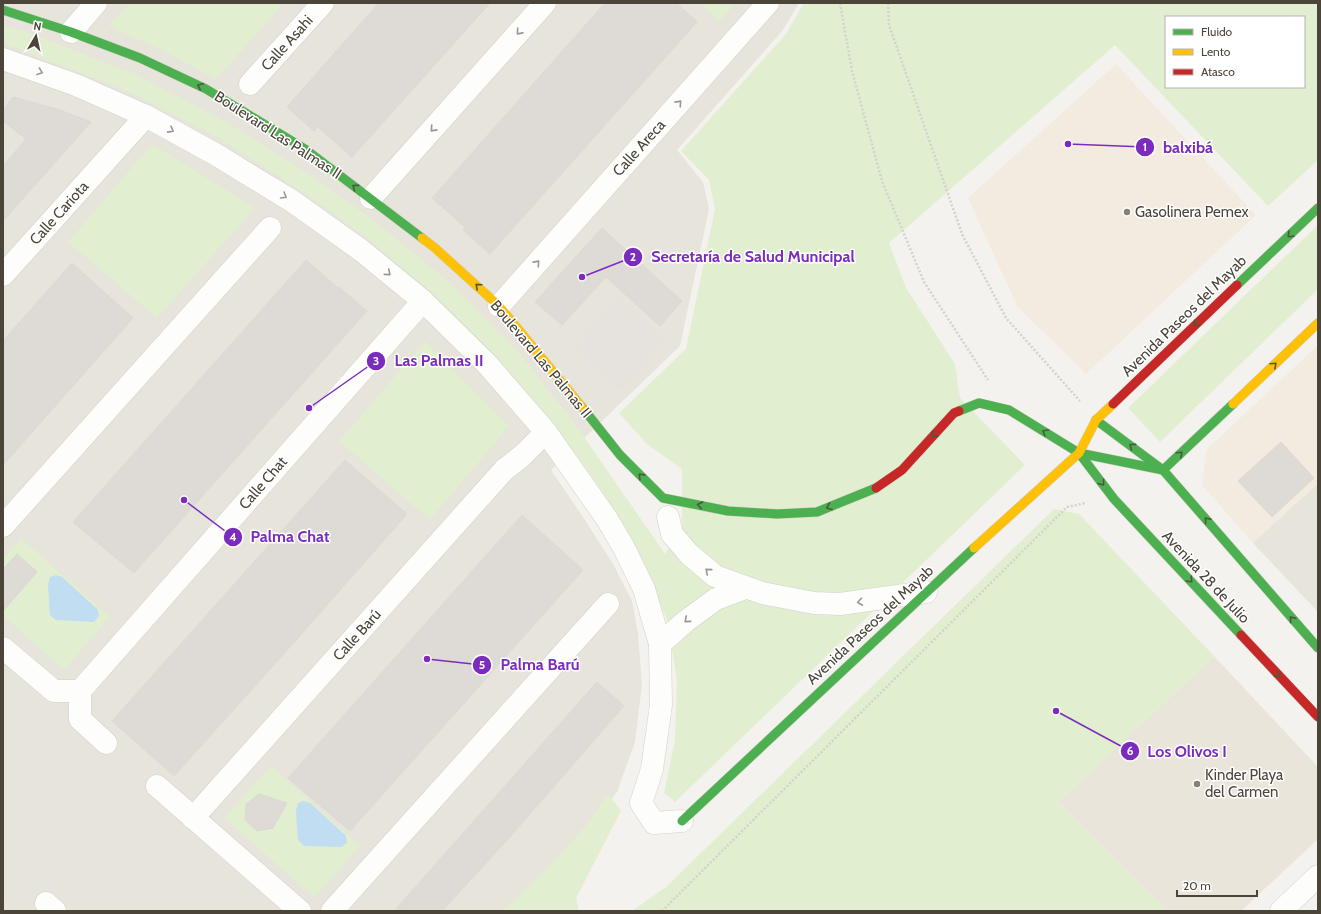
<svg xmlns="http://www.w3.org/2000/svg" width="1321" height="914" viewBox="0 0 1321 914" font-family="Cabin,sans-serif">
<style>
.residential{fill:#e7e4dc}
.commercial{fill:#f3ebdf}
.education{fill:#eae5da}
.green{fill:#e1eecf;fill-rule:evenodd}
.parking{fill:#e6e3df}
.water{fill:#c0ddf1}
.building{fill:#dedbd6;stroke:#dcd9d4}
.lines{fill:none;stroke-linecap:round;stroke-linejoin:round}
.street-casing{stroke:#d2d0cb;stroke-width:23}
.fast-casing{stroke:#d3cfc5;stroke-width:10}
.slow-casing{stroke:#d3cfc5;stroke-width:10}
.jam-casing{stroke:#d3cfc5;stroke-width:10}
.path{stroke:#d3d2cc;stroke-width:2.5;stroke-dasharray:2 2;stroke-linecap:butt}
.street{stroke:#fdfdfc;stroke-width:22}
.fast{stroke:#4caf50;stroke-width:9}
.slow{stroke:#ffc107;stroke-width:9}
.jam{stroke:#c62828;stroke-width:9}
.oneway{stroke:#9b9791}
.oneway2{stroke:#4b593e}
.poi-dot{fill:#868178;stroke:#fff;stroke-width:1.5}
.labels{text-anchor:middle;stroke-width:3;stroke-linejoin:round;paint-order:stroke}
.street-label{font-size:15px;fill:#4b4439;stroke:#fff}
.poi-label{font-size:15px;fill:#4b4439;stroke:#fff;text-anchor:start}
.leader{fill:none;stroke:#7b2cbf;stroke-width:1.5}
.callout-dot{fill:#7b2cbf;stroke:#fff;stroke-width:1.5}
.mark-label{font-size:12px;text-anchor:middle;font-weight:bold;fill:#fff}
.callout-label{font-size:16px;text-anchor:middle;font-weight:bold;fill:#7b2cbf;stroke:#fff;stroke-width:3;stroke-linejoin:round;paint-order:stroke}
</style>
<rect width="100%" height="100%" fill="#f4f2ee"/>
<!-- residential -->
<g class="residential">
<path d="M3,3H799L783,30L677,150L703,182L709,209L680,346L551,470L585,520L613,564L632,601L638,633L642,684L635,742L617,792L542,888L518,911H3Z"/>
<path d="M1318,483V612L1253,543Z"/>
</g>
<!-- commercial -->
<g class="commercial">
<path d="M1116,64L1256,215L1086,374L1017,306L968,198Z"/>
<path d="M1318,345V483L1253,543L1202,485L1206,450Z"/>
</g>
<!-- education -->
<path class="education" d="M1214,656L1318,767V839L1241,911H1167L1058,802Z"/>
<!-- green -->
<g class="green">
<path d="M129,3H284L216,79L160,49L109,26Z"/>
<path d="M699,3H736L720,21Z"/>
<path d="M804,3H1318V160L1268,206L1115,45L889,243L906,288L955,364L960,398L1025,465L675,802L664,793L675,740L677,681L668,622L642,563L606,497L565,439L504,365L437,297L371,241L301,191L220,139L129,92L21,50L3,44V25L27,32L137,75L230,124L312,176L382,227L449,282L517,350L575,424L665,554L682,530V469L647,444L619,413L686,349L715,209L709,180L681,151L786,34ZM1166,17H1304V87H1166Z"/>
<path d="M151,145L160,149L255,208L157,318L68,242Z"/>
<path d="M1318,225V289L1160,442L1128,408Z"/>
<path d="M425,341L509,426L430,520L339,441Z"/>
<path d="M1054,509L1079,514L1214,656L1058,802L1167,911H632L666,887Z"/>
<path d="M21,538L110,617L64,670L3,616V558Z"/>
<path d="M271,766L360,846L314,897L224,818Z"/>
<path d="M608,793L621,811L576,898L579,911H503L547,869L588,823Z"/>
</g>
<!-- parking -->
<path class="parking" d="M617,297L666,338L621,390L573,349Z"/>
<!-- water -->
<g class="water">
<path d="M56,575L62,577L98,610L99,616L94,622L56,620L50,615L48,585L50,577Z"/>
<path d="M304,801L310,803L346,836L347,842L342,847L304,846L298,840L296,811L298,803Z"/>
</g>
<!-- building -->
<g class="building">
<path d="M379,3H490L352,157L318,127L314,131L287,107Z"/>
<path d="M605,3H676L697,22L490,254L463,230L465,227L432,198Z"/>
<path d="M13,97L60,110L91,122L3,221V166L26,139L3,121V110Z"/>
<path d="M602,228L682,301L660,326L606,277L562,325L535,302Z"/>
<path d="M306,260L338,288L339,287L367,311L134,573L73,522Z"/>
<path d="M72,263L133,318L3,465V341Z"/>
<path d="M1281,442L1314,478L1272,517L1238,481Z"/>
<path d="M345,460L407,514L290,647L174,776L112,721Z"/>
<path d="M522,515L583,570L350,831L288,778Z"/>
<path d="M17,554L37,572L3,611V569Z"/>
<path d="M597,682L624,706L509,838L442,911H394Z"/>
<path d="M259,794L287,803L273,828L257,831L245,820L246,804Z"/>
</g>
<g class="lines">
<!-- street casing -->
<g class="street-casing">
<g id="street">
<path d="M71,32L96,3"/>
<path d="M3,59L76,85L146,116L215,154L292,201L362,251L423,301L487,364L546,432L607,519L624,548L644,589L660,644L661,705L652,769L641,803L654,823L682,821"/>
<path d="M250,84L323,3"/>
<path d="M371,198L545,3"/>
<path d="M3,275L146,116"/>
<path d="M499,306L768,3"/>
<path d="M668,517L672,534L689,554L715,576L762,593L814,603L840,604L926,592"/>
<path d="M3,526L270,228"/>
<path d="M660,644L686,621L716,599L745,588"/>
<path d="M3,648L54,691H80V719L106,743"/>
<path d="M80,691L423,301"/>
<path d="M157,786L300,911"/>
<path d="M193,818L504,470L523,455L546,432"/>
<path d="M46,903L55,911"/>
<path d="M332,911L608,604"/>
<path d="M1281,911L1318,876"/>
</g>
</g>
<!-- fast casing -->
<g class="fast-casing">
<g id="fast">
<path d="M3,10L71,32L140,58L206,89L305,149L422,238"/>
<path d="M1237,285L1318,208"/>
<path d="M582,407L620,455L663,498L728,511L777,514L817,512L876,488"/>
<path d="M959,411L979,403L1009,410L1079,453L1163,470L1233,404"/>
<path d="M1096,420L1163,470L1318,648"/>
<path d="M1079,453L1114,499L1241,635"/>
<path d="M682,821L974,548"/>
</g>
</g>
<!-- slow casing -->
<g class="slow-casing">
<g id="slow">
<path d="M422,238L435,248L499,306L582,407"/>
<path d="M1233,404L1318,323"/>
<path d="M974,548L1079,453L1096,420L1113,404"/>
</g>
</g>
<!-- jam casing -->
<g class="jam-casing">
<g id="jam">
<path d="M1113,404L1237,285"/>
<path d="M876,488L902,470L954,413L959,411"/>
<path d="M1241,635L1318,717"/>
</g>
</g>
<!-- path -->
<g class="path">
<path d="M840,3L852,71L882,181L924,282L988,380"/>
<path d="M888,3L889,25L962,234L1006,318L1080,401"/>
<path d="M662,911L1067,507L1086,503"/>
</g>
<!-- street -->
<use href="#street" class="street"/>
<!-- fast -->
<use href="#fast" class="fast"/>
<!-- slow -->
<use href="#slow" class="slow"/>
<!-- jam -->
<use href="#jam" class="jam"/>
</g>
<!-- one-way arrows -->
<defs><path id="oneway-chevron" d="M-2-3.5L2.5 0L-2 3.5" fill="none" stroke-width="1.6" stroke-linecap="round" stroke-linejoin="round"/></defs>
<g class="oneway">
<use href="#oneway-chevron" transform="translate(519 32) rotate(132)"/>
<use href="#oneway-chevron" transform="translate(40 72) rotate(20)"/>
<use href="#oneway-chevron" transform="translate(679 103) rotate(-48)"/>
<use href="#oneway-chevron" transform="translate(433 129) rotate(132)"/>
<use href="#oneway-chevron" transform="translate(171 130) rotate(29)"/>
<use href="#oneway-chevron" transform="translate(284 196) rotate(31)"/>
<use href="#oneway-chevron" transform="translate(537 263) rotate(-48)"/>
<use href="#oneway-chevron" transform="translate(388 273) rotate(40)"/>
<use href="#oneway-chevron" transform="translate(708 571) rotate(-140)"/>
<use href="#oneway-chevron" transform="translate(860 602) rotate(173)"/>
<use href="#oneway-chevron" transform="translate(687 620) rotate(140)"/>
</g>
<g class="oneway2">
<use href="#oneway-chevron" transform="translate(200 86) rotate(-155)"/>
<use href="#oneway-chevron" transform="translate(355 187) rotate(-143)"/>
<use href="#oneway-chevron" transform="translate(1290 235) rotate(136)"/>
<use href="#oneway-chevron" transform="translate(478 286) rotate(-138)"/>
<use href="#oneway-chevron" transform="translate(1196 324) rotate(136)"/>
<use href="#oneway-chevron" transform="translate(1274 365) rotate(-43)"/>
<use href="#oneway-chevron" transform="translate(1045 432) rotate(-149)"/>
<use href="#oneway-chevron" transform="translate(934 435) rotate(132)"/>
<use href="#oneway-chevron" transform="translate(1132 446) rotate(-143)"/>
<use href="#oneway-chevron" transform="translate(1180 454) rotate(-43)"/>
<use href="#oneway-chevron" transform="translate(641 476) rotate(-136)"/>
<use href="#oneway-chevron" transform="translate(1102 483) rotate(52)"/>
<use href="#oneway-chevron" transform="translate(700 505) rotate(-168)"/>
<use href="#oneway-chevron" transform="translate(829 507) rotate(158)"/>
<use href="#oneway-chevron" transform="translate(1207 520) rotate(-131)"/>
<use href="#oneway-chevron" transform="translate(1190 580) rotate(47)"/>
<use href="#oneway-chevron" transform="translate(1292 619) rotate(-131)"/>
<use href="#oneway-chevron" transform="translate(1278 675) rotate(47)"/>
</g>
<!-- markers -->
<g class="poi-dot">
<circle cx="1127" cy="212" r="4"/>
<circle cx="1197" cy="784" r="4"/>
</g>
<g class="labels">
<!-- street labels -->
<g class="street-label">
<text transform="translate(287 43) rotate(-48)" y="5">Calle Asahi</text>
<text transform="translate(278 135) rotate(33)" y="5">Boulevard Las Palmas II</text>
<text transform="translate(639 148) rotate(-48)" y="5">Calle Areca</text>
<text transform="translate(59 213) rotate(-48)" y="5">Calle Cariota</text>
<text transform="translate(1184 316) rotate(-44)" y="5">Avenida Paseos del Mayab</text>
<text transform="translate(541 359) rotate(50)" y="5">Boulevard Las Palmas II</text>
<text transform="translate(263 483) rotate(-49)" y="5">Calle Chat</text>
<text transform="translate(1206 577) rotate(47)" y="5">Avenida 28 de Julio</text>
<text transform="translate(870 625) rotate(-43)" y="5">Avenida Paseos del Mayab</text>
<text transform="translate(357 635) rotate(-48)" y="5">Calle Barú</text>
</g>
<!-- poi labels -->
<g class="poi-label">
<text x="1135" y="217">Gasolinera Pemex</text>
<text x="1205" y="780">Kinder Playa<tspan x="1205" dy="17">del Carmen</tspan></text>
</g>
</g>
<!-- callouts -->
<path class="leader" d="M1068 144L1145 147M582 277L633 257M309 408L376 361M184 500L233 537M427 659L482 665M1056 711L1130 751"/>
<g class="callout-dot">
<circle cx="1068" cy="144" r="4"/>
<circle cx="582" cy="277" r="4"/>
<circle cx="309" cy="408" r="4"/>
<circle cx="184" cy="500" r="4"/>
<circle cx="427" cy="659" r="4"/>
<circle cx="1056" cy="711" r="4"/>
<circle cx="1145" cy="147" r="10"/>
<circle cx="633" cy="257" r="10"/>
<circle cx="376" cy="361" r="10"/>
<circle cx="233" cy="537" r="10"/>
<circle cx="482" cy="665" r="10"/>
<circle cx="1130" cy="751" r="10"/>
</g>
<g class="mark-label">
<text x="1145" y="151">1</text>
<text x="633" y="261">2</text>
<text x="376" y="365">3</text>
<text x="233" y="541">4</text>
<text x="482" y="669">5</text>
<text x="1130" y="755">6</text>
</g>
<g class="callout-label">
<text x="1188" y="153">balxibá</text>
<text x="753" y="262">Secretaría de Salud Municipal</text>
<text x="439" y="366">Las Palmas II</text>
<text x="290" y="542">Palma Chat</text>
<text x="540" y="670">Palma Barú</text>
<text x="1187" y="757">Los Olivos I</text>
</g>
<!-- border -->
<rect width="1321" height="914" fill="none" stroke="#4b4439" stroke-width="8"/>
<!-- legend -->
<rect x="1165" y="16" width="140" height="72" fill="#ffffff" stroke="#b7b4b0"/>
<rect x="1173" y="29" width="20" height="6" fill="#4caf50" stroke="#b7b4b0"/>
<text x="1201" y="36" font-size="12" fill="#4b4439">Fluido</text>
<rect x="1173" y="49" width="20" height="6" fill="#ffc107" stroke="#b7b4b0"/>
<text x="1201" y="56" font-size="12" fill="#4b4439">Lento</text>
<rect x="1173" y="69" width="20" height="6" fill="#c62828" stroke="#b7b4b0"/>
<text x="1201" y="76" font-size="12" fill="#4b4439">Atasco</text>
<!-- north arrow -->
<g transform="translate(36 36) rotate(9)" stroke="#ffffff" stroke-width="3" paint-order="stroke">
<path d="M0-3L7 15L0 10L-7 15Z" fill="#4b4439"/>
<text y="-6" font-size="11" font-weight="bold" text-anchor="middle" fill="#4b4439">N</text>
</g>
<!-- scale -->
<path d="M1177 890v6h80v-6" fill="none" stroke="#4b4439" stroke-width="2"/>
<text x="1183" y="890" font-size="12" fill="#4b4439" stroke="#ffffff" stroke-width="3" paint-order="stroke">20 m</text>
</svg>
